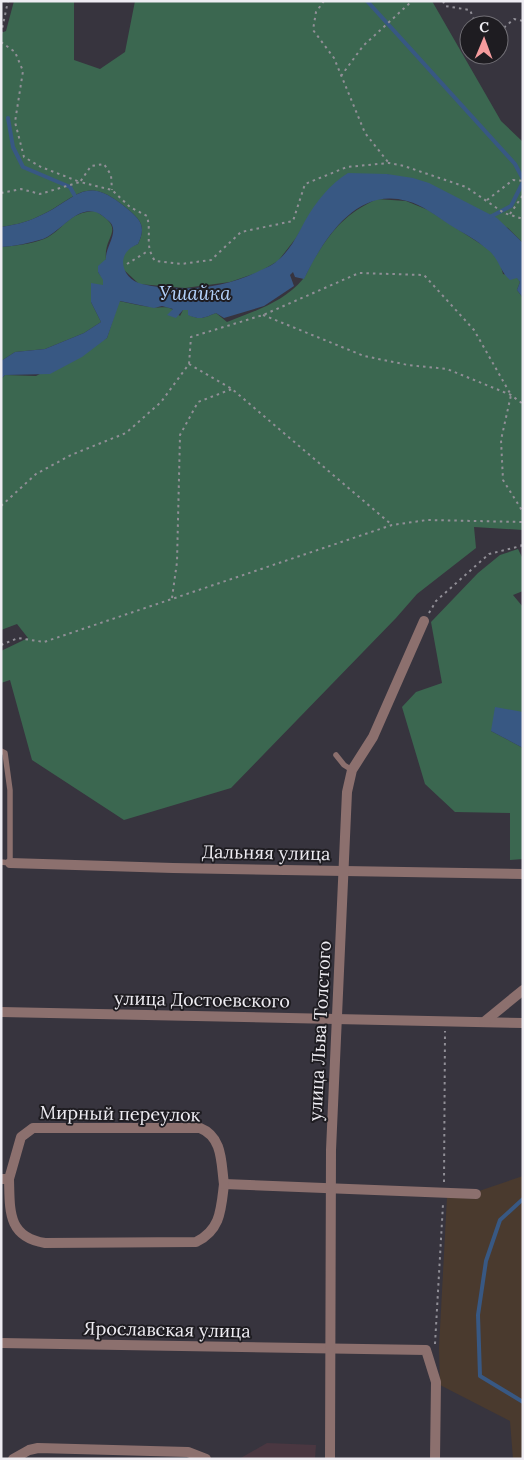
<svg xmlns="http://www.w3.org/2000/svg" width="524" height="1460" viewBox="0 0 524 1460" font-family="Lora,serif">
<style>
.commercial{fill:#4a3741}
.industrial{fill:#4a3a2e}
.green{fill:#3b6750}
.water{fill:#385883}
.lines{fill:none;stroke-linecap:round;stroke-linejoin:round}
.stream{stroke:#385883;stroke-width:4}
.path{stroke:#918f97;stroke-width:2;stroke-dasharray:2.5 4;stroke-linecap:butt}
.lane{stroke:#8c706e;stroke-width:5.5}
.street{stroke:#8c706e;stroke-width:10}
.labels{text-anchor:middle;stroke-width:4;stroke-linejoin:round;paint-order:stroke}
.street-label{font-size:18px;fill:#eeecf2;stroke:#1e1c21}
.water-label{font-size:19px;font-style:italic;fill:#b3d1fa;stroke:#1e1c21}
</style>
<rect width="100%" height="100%" fill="#37343e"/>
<!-- commercial -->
<path class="commercial" d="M267,1443L316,1445L315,1459H239Z"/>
<!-- industrial -->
<path class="industrial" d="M523,1176V1459H513L510,1421L440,1385L439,1348L447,1197L478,1199L479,1191Z"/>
<!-- green -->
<g class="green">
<path d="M14,1H74V60L100,69L125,52L135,1H432L501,121L523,142V243L508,228L387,174H369L318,202L296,238L278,261L259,272L230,282L185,288L139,284L123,269L122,258L128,248L138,244C145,229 143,222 130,211C83,170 78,200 35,218C24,223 13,225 1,227V33L6,31Z"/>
<path d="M377,199L406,201L428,210L490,250L500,263L503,274L517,277L520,282L517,290L523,298V530L474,527L476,548L417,594L396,618L231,788L124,820L32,760L10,680L1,683V651L28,638L17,624L1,630V379L5,375L36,376L107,338L119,301C130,303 141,306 151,307C166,309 167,303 180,316L183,310H188L189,315C202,321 205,317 216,313L227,322C254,311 283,303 303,279C308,273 310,265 314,259C333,229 345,214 377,199Z"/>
<path d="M95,211C128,230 103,235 106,259L98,272L104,280L103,286L91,302L101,322L84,333L45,349L15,352L1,361V247C15,246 31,244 44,239C63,231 67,212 95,211Z"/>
<path d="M518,549L523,559V591L513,595L523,607V712L491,731L523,748V859L510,860V813L455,812L425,784L402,707L416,692L442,683L431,622L478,573L500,555Z"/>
</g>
<!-- water -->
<g class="water">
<path d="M348,173L387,174L413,178L429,183L497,218L523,243V298L517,290L520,282L517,278L510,280C500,272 499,258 488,250C477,240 463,233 450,225C436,216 423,205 407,201C356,186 323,240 304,279L295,277L293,272L290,275L294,286L264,306L224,318L216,313C205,317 202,321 188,315V310H183L176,318L167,315L173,309L162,306L154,308L120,301L107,338L82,357L50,374L5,375L1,379V361L15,352L45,349L84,333L101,322L91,302V283L103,285V280L98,272V266L106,259C105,248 117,235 112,225C111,222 107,220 104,217C81,198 62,232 43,239C30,243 15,246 1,247V227C13,225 24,223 35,218C79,200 83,170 130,211C143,222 145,229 138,244C113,254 123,280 142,284C181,293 225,289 261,270C266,268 273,265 277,261C290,251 298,234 305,221C315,203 331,183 348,173Z"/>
<path d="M495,707L523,712V748L491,731Z"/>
</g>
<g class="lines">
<!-- stream -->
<g class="stream">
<path d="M367,1L515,164L523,179"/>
<path d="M8,118L13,147L23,167L70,187L76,198"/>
<path d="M490,217L511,206L523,182"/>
<path d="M523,1199L500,1220L486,1261L478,1315L480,1376L523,1402"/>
</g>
<!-- path -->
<g class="path">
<path d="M324,1L316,12L313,30L334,58L365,133L388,162"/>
<path d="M443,1L445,6L470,10L476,25"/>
<path d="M499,32L514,19L523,21"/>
<path d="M1,34L8,1"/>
<path d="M1,42L15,52L23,71L15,122L24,157L41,167L80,182L91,166L104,164L111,175L112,190"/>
<path d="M341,76L363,46L412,1"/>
<path d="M1,193L21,189L40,194L80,182L112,190L130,207L147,216C152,236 144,244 155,261L181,264L211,260L241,232L293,221L305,184L347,167L389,163L404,166L466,187L504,213L523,219"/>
<path d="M487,200L513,180L523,181"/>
<path d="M510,214L523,195"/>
<path d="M127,264L148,251"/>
<path d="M263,315L364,356L408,365L447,369L511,395L523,404"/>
<path d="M189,364L232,389L392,525"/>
<path d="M1,506L36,474L71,455L126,433L161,402L189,364L191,337L263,315L359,273L424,275L474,330L511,395L501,440L503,480L523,512"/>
<path d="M172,598L177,562L180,435L198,402L232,389"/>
<path d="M429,613L436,601L489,554L521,546L523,541"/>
<path d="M1,645L18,638L44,642L392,525L427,520L523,522"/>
<path d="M444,1182L445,1031"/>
<path d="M435,1344L443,1204"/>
</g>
<!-- lane -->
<g class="lane">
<path d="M1,751L5,753L10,790V863L1,862"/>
<path d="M336,755L344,765L352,770"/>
</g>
<!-- street -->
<g class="street">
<path d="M10,863L173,868L523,874"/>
<path d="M1,1012L523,1023"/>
<path d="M484,1022L523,990"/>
<path d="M1,1179H9C10,1210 7,1237 45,1243L196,1242C221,1230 221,1209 224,1184L476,1194"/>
<path d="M9,1179L21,1137L33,1128H200C223,1137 221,1163 224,1184"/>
<path d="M1,1343L426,1350L436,1382L435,1459"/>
<path d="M13,1459L29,1450L38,1448L188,1452L206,1459"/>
<path d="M330,1459L331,1150L347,792L352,770L373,737L424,621"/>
</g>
</g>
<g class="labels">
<!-- street labels -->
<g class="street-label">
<text transform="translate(266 853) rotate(1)" y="6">Дальняя улица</text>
<text transform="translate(202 1000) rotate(1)" y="6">улица Достоевского</text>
<text transform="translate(320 1031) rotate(-87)" y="6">улица Льва Толстого</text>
<text transform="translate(120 1114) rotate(1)" y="6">Мирный переулок</text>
<text transform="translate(167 1330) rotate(1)" y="6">Ярославская улица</text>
</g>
<!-- water labels -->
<g class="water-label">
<text x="195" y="300">Ушайка</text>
</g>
</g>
<!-- border -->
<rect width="524" height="1460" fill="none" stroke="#eeecf2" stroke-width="5"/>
<!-- north arrow -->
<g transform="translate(484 40) rotate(1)"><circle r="24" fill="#1e1c21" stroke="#716f75"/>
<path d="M0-4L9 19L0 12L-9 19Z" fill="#f59b9d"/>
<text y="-8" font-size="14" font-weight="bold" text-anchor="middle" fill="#eeecf2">С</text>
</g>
</svg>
